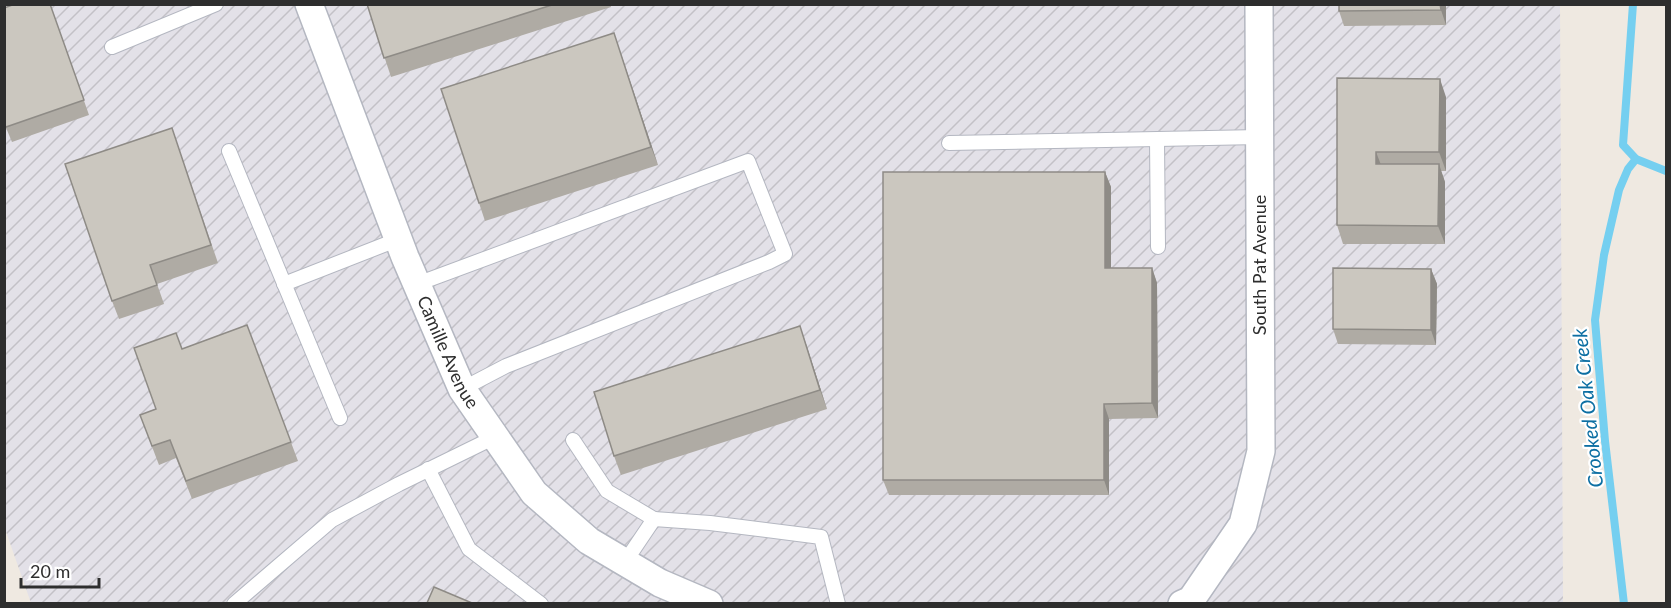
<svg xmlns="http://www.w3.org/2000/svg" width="1671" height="608" viewBox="0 0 1671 608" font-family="Lato,sans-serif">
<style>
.industrial{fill:url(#industrial-furrows)}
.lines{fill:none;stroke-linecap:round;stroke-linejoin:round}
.stream{stroke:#75cff0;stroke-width:8}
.service-casing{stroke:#b4b7c1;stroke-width:16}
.minor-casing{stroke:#b4b7c1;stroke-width:30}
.service{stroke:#fff;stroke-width:14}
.minor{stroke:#fff;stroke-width:27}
.wall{fill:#afaba4}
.shaded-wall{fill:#8e8b86}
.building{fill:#cbc7bf;stroke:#8e8b86;stroke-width:1.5}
.labels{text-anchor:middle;stroke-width:4.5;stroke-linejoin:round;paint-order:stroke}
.street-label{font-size:18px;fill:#2e2e2e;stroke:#fff}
.water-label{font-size:20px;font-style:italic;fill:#0d6fa3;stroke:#fff}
</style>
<defs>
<pattern id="industrial-furrows" width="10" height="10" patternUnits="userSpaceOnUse" patternTransform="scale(1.5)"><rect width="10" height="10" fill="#e3e1e8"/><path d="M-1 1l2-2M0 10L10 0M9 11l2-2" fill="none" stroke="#c3c1c7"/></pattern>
</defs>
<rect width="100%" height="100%" fill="#efe9e1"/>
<!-- industrial -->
<path class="industrial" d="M4,5H1560L1563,603H31L4,526Z"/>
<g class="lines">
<!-- stream -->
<g class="stream">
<path d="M1633,4L1623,145L1636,159L1666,171"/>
<path d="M1624,604L1605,441L1595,320L1604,255L1619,190L1628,169L1636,159"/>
</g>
<!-- service casing -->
<g class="service-casing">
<g id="service">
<path d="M112,47L216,4"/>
<path d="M1157,140L1158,247"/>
<path d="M949,143L1260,137"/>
<path d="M229,151L340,418"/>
<path d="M284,284L399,239"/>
<path d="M417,284L748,161L785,254L769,262L506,366L462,389"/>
<path d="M573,440L607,491L654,519L625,562"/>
<path d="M428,469L469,549L541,604"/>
<path d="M654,519L710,523L821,537L838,604"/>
<path d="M234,604L332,520L399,484L495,437"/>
</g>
</g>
<!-- minor casing -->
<g class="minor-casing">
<g id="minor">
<path id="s1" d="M309,4L405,257L462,389L534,493L589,541L660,583L709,604"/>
<path d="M1182,604L1191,600L1243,524L1261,451L1259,4"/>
</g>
</g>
<!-- service -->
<use href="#service" class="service"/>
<!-- minor -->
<use href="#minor" class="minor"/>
</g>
<!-- wall -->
<g class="wall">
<path d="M50,4L89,115L12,142L4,123Z"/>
<path d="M367,4H610L611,7L391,77Z"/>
<path d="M1446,4V25L1344,26L1339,11Z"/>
<path d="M620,51L658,165L485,221L479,203Z"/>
<path d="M1337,78L1446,97V171H1441L1445,182V244H1343L1337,225Z"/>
<path d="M178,146L218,263L157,284L164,304L119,319L112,301Z"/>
<path d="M1105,172L1111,187V268H1152L1157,283L1158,418L1109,419V495H889L883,480Z"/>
<path d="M1431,269L1437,284L1436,345L1338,344L1333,329Z"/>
<path d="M247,325L298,461L192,499L176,458L159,465L140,415L156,410L182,349Z"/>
<path d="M806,344L827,409L621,475L614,456Z"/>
</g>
<!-- shaded-wall -->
<g class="shaded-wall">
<path d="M1440,4H1446V25L1441,10Z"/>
<path d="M614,33L658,165L651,147Z"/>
<path d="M1440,79L1446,97V171L1439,152Z"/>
<path d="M1376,152L1383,170L1376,164Z"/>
<path d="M1439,164L1445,182V244L1438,226Z"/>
<path d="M1105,172L1111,187V283L1105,268Z"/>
<path d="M1152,268L1157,283L1158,418L1152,403Z"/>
<path d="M1431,269L1437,284L1436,345L1431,330Z"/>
<path d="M800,326L806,344L827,409L820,390Z"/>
<path d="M1104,404L1109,419V495L1104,480Z"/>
</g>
<!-- building -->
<g class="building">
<path d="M15,4H50L84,100L6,127L4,123V8Z"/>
<path d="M367,4H555L384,58Z"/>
<path d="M1339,4H1440L1441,10L1339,11Z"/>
<path d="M614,33L651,147L479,203L441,89Z"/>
<path d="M1337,78L1440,79L1439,152H1376V164H1439L1438,226L1337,225Z"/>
<path d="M172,128L211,245L150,265L157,285L112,301L65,164Z"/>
<path d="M883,172H1105V268H1152V403L1104,404V480H883Z"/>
<path d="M1333,268L1431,269V330L1333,329Z"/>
<path d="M247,325L291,442L186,481L170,440L152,446L140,415L156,409L134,348L176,333L182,349Z"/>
<path d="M800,326L820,390L614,456L594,392Z"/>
<path d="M434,587L472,603H427Z"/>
</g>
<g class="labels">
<!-- street labels -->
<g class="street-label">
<text transform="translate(1260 265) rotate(-90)" y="6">South Pat Avenue</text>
<text dy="6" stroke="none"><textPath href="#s1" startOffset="375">Camille Avenue</textPath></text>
</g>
<!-- water labels -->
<g class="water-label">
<text transform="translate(1588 408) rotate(-96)" y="7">Crooked Oak Creek</text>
</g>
</g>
<!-- border -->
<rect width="1671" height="608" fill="none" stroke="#2e2e2e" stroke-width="12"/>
<!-- scale -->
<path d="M21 578v9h78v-9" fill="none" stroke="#2e2e2e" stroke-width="3"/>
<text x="30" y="578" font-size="18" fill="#2e2e2e" stroke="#ffffff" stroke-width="4.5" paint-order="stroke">20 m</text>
</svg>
